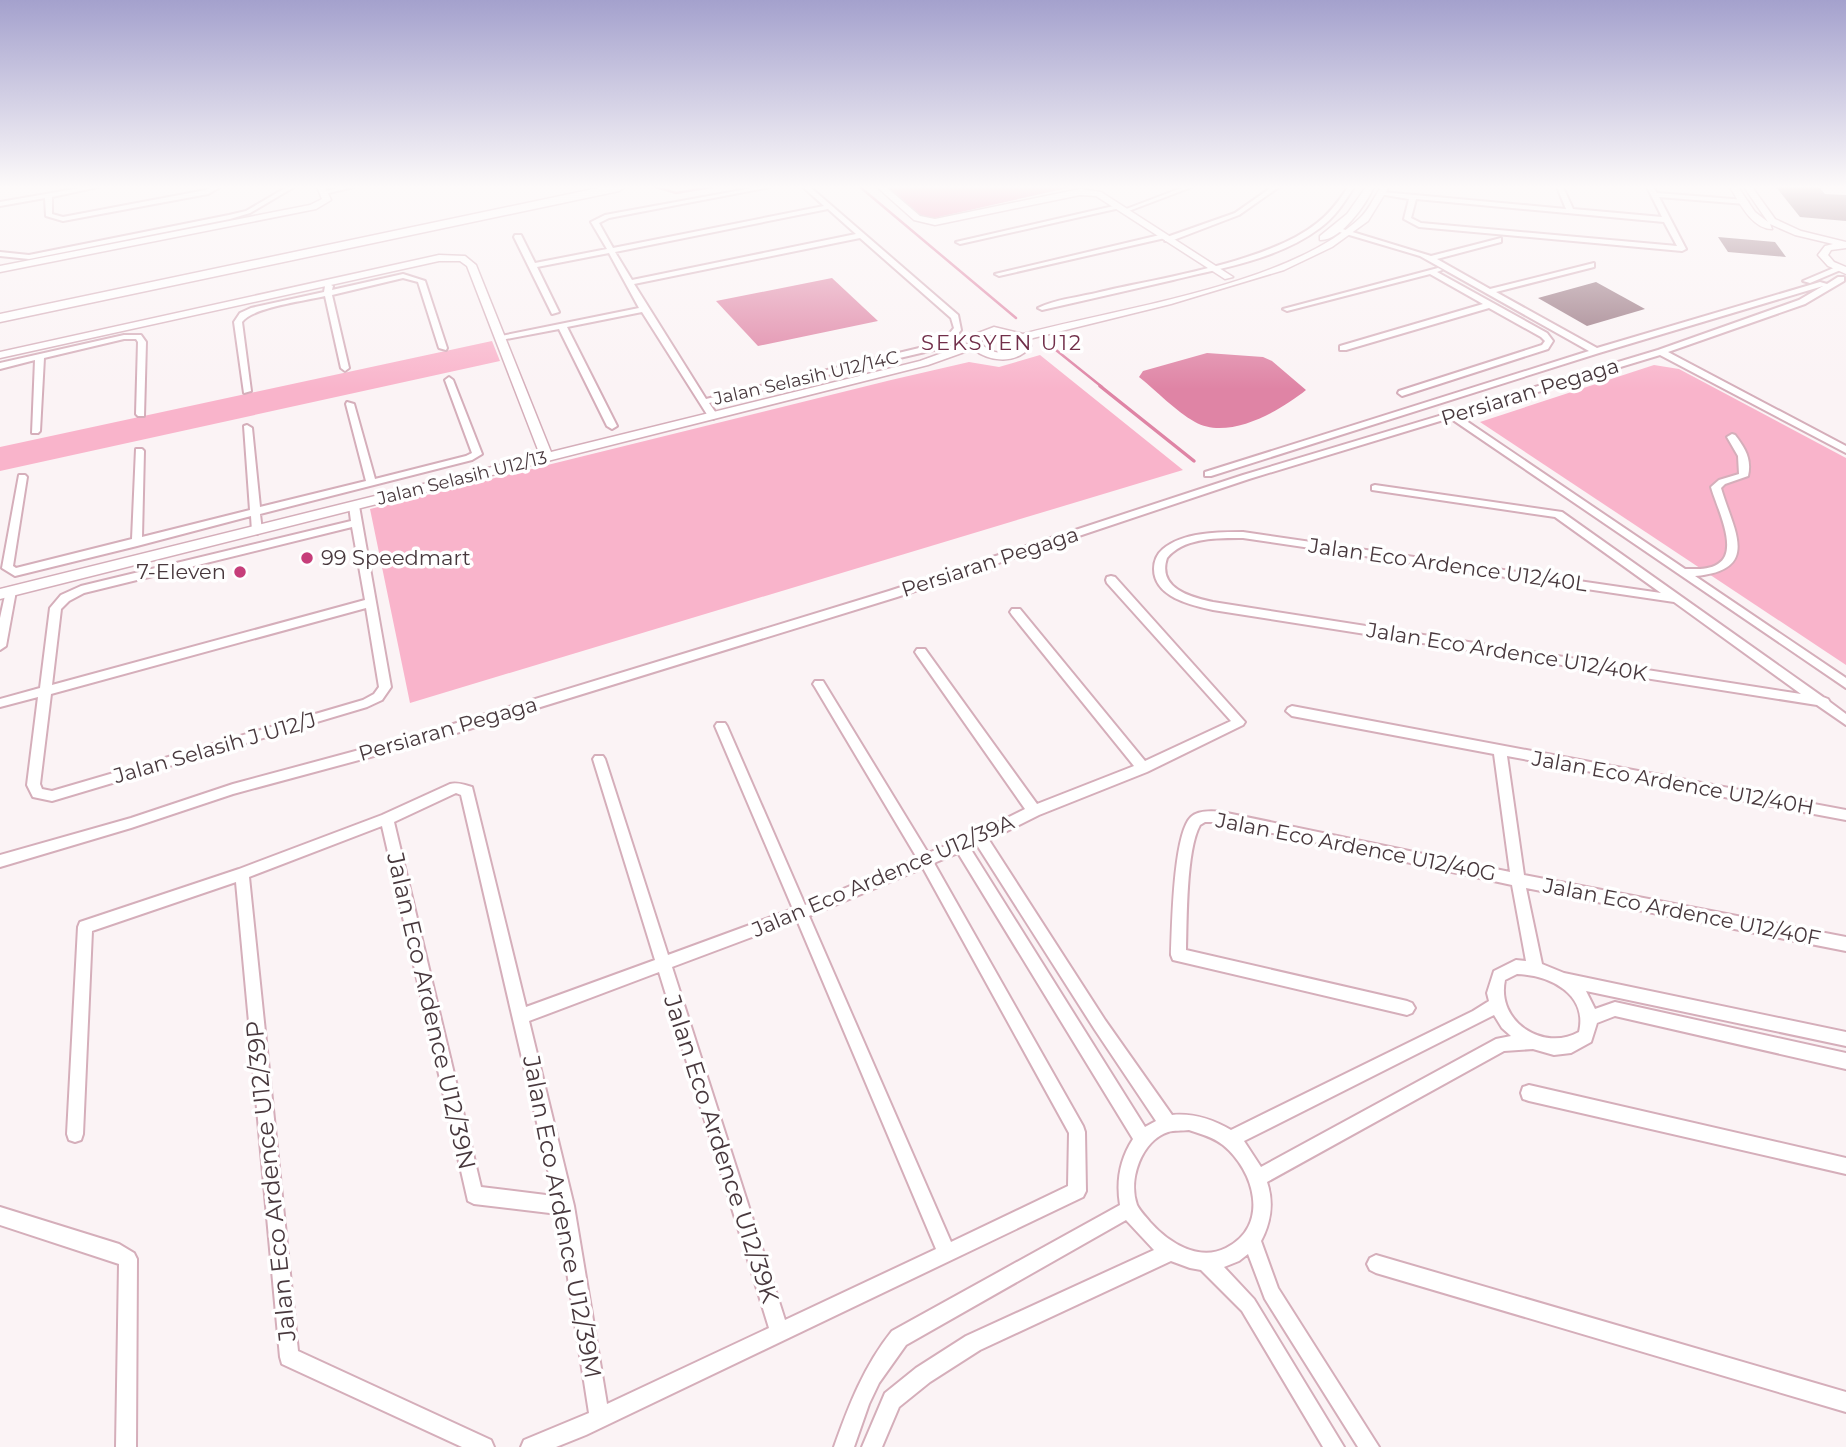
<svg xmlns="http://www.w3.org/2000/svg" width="1846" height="1447" viewBox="0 0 1846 1447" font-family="Montserrat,sans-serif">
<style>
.green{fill:#f9b4cb}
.forest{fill:#ee91b2}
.water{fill:#df84a5}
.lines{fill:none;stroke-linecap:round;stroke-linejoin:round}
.stream-far1{stroke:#df84a5;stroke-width:2.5}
.stream{stroke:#df84a5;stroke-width:3.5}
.building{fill:#96727e}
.minor-casing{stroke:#d5aeba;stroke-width:4}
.tertiary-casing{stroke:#d5aeba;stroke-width:3}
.motorway-casing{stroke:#d5aeba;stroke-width:3}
.minor{fill:#fff;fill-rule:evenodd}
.tertiary{fill:#fff;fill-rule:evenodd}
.motorway{fill:#fff;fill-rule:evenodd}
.poi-dot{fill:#c63e7a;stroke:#fff;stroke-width:2.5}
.labels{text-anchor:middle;stroke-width:7;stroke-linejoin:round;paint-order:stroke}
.far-street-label{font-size:18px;fill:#48383d;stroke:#fff}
.far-quarter-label{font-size:21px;letter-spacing:2px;fill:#712e49;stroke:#fff}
.street-label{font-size:21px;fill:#48383d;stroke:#fff}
.poi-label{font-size:21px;fill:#48383d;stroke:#fff;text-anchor:start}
.near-street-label{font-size:24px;fill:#48383d;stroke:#fff}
</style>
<rect width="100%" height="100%" fill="#fbf3f5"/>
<!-- green -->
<g class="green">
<path d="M492,341L500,361L0,471V447Z"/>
<path d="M1040,355L1183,470L410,703L370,509L891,380L969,362L999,367Z"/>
<path d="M1654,365L1679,369L1846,458V665L1480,422Z"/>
</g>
<!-- forest -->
<path class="forest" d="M887,187H1072L930,219L922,216Z"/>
<!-- water -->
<g class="water">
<path d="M832,278L878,321L758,346L716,301Z"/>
<path d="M1207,353L1263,357L1272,361L1306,390C1280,411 1228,441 1195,422C1175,411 1157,391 1139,377L1143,371Z"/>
</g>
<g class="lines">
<!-- stream-far1 -->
<g class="stream-far1">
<path d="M656,187L676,193L712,187"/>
<path d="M860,187L1016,318"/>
<path d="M1051,346L1102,387"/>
</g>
<!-- stream -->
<path class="stream" d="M1100,386L1194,461"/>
</g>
<!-- building -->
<g class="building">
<path d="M1776,187H1819L1825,194L1846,195V221L1800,217Z"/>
<path d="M1718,237L1775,242L1786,257L1728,252Z"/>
<path d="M1596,282L1645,309L1587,326L1538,298Z"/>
</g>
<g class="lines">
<!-- minor casing -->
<g class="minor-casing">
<g id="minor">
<path d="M86,187H98L52,197V214L63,217L206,190L213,187H220L208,194L63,221L46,216L45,198L0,206V202Z"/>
<path d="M287,187H294L250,213L230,219L29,259L0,256V252L29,255L229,215L246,211Z"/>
<path d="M342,187H354L324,194L321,192Z"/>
<path d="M758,187H770L609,218L599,223L613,248L824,206L803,187H810L958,315L961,330L950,344L942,348L709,403L718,416L713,419L708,416L642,312L567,327L617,426L612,429L607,426L559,329L501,340L497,338L501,336L639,308L609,253L537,267L559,312L552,314L514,237L515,235H521L535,263L607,249L591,222L605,215ZM828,209L856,234L632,280L615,252ZM860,238L951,318L954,328L944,340L936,344L706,399L634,284Z"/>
<path d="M1184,187H1192L1126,212L1121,211Z"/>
<path d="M1272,187H1279L1239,215L1171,241H1165V238L999,276L995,274L1164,234L1167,237L1235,213Z"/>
<path d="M1348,187H1354C1344,203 1335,217 1320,228C1279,259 1222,268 1173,280C1130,290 1086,300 1042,310L1038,308C1055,299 1081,297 1100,292C1160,278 1269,262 1317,223C1330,213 1339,201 1348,187Z"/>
<path d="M1557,187H1563L1573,209L1662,217L1647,187H1653L1657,193L1745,200L1748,202L1745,204L1659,197L1686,249L1682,251L1419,227L1404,219L1409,199L1379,194L1382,192L1566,209ZM1416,199L1664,222L1677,246L1421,223L1411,218Z"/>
<path d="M1118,205L1120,206V208L960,244L956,242Z"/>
<path d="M1336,227L1431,256L1501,238V242L1437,259L1490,289L1594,263V267L1496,292L1597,348L1820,282L1827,284L1838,277H1844V281L1805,304L1668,352L1846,446V453L1660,355L1459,416L1685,569C1696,569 1709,570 1718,564C1740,551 1716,506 1711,487L1719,480L1739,474L1738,456L1727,437L1732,434L1735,435C1745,448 1752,459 1748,476L1725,484L1721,488C1733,530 1762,570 1695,576L1846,678V688L1450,418L1249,479L897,597L437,739L233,794L131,828L0,867V855L131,818L233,784L437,729L889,591L1243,475L1658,350L1799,300L1823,286L1599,353L1211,476H1205V472L1589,351L1420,256L1336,231Z"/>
<path d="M1836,267L1843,269L1810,283L1803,281Z"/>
<path d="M1438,268L1442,270L1437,272L1547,333L1553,341L1548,349L1402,396L1398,393L1399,391L1542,345L1545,341L1541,337L1489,308L1346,350H1340V346L1483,304L1430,274L1287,311L1283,309Z"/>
<path d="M403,274L425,281L447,348L446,350L439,348L418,282L403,278L332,295L349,368L345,371L341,368L325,296C305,301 253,307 242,322L251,391L244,393L234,322L240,313L251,308L324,292L325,286L329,284L333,286L332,290Z"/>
<path d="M124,335H141L146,342L144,416H138L136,414L138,342L136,339H124L44,358L40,431L38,433H32L35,360L0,369V363Z"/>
<path d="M449,377L453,380L482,454L472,460L260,514L262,531L257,534L252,531L251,516L137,546L15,576L2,568L19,475H25L27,477L13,566L16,568L132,539L136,449H142L144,451L142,537L250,510L244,426L247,425L252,428L260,507L366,481L346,404L347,402L354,404L375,479L466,456L472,453L445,380Z"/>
<path d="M1375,485L1562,512L1823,697L1828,699L1830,702L1846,714V725L1817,705L1213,610C1191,605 1154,597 1154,569C1154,561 1157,554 1163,549C1183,532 1218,532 1243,532L1661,593L1555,517L1372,490V486ZM1243,538L1674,602L1801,694L1213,602C1190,597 1157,588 1167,558C1184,537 1219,538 1243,538Z"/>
<path d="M354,503L359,506L391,687L382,700L367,707L52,801L33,797L27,785L38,697L0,707V699L40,688L50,608L61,595L81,586L351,521L349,506ZM352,527L365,600L52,685L61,609L69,601L84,593ZM366,608L379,687L374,694L363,700L52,791L42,789L40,784L51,694Z"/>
<path d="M1111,576L1115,577L1245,722L1243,725L1147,772L1039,815L989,840L1105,1020L1172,1115C1193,1113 1212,1119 1231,1130L1473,1011L1489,1001L1487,993L1494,971L1516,960L1526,961L1512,885L1222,822H1205L1200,825C1186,850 1187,920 1186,950L1407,1001L1412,1003L1415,1008L1412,1013L1407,1015L1173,960L1171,955C1172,929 1173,834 1191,817C1198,810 1213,811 1222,812L1510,872L1494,754L1292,716L1286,711L1288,708L1292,706L1846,810V820L1507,756L1524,875L1846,937V951L1526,888L1542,964L1564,973L1846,1032V1046L1586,991L1595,1009L1615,1002L1846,1053V1069L1615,1016L1597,1023L1591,1042L1571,1053L1554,1055L1533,1049L1504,1051L1267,1182C1274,1203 1271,1222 1261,1241L1278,1288L1379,1447H1358L1265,1299L1248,1254L1239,1261L1224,1267L1254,1299L1344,1447H1323L1242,1311L1201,1270L1190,1268L1171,1261L980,1350L930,1382L899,1407L882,1447H862L885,1393L916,1368L966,1336L1154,1250L1126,1220L906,1345L879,1383L869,1404L854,1447H834C849,1405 864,1366 892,1331L1120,1205C1116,1181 1120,1159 1133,1139L958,853L934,863L1083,1126L1085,1132L1086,1191L1083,1197L586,1435L556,1447H521L524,1440L589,1413L558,1214L474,1204L468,1201L382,826L249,877L298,1351L491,1440L494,1447H462L282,1364L280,1357L236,882L92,931L83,1134L81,1140L75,1142L69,1140L67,1134L78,927L80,922L239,869L382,815L450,784C457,782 465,785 472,787L473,791L526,1007L655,960L593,759L595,756H603L605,759L668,955L793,909L715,726L717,723H725L727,726L805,905L917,858L815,687L813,684L815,681H823L928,853L975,834L1025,809L917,655L915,652L917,649H925L1037,804L1134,766L1012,615L1010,612L1012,609H1020L1145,761L1231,721L1107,583L1106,580L1107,577ZM456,793L461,795L554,1196L481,1187L394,822ZM977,845L1095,1030L1156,1121L1145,1127L970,848ZM923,868L1069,1133L1068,1186L951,1242L809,916ZM797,920L936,1249L785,1320L672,967ZM659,972L769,1328L607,1404L574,1206L529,1021ZM1517,974C1550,975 1588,994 1579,1032C1544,1052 1496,1022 1505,980ZM1494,1015L1502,1028L1511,1036L1496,1039L1261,1167L1244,1141ZM1189,1130C1201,1134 1213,1137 1223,1145C1255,1171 1270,1226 1226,1248C1198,1262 1168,1242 1150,1222C1146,1217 1140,1211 1137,1205C1128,1180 1141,1141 1168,1132C1174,1130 1182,1131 1189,1130Z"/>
<path d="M11,587L16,591L6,646L0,650V618L6,591Z"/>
<path d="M1529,1085L1846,1158V1174L1529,1101L1523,1099L1521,1093L1523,1087Z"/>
<path d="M0,1207L119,1244L134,1253L137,1259L136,1447H116L119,1264L0,1225Z"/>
<path d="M1376,1255L1846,1392V1412L1376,1273L1370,1270L1367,1264L1370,1258Z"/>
</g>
</g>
<!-- tertiary casing -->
<g class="tertiary-casing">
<g id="tertiary">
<path d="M317,187H325L331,200L316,209L0,272V266L310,205L322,199Z"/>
<path d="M877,187H886L920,216L935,219L1080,189L1101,192L1233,277L1225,279L1096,196L1080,195L935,225L914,220Z"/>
<path d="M1366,187H1374C1366,204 1341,241 1320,240V236L1347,214Z"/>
<path d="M1381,187H1389L1368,221L1332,247L1284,270L1171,304L1029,339L1031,346C1017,364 991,363 973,349L928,365L0,599V589L540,455L467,266L460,261H439L0,358V352L439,255L465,256L476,265L551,452L920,361L970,343L973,335L994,327L1023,334C1119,308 1287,286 1360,218C1369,210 1374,197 1381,187ZM995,333L1014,337L1021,342V345C1008,356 993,355 981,344L982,339Z"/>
<path d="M1730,187H1738L1755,212L1768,222L1744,187H1752L1775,219L1801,231L1846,242V248L1831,250L1828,255L1834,262L1846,267V274L1828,266L1818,255L1825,246L1833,244L1795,235L1770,224L1772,229C1752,229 1739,202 1730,187Z"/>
</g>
</g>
<!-- motorway casing -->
<g class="motorway-casing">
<path id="motorway" d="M603,187H625L619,191L0,322V314Z"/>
</g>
<!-- minor -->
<use href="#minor" class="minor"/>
<!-- tertiary -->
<use href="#tertiary" class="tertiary"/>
<!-- motorway -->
<use href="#motorway" class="motorway"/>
</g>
<!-- sky -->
<linearGradient id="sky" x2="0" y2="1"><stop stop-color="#a4a1cd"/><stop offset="0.48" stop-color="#fdfafa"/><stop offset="1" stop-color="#fdfafa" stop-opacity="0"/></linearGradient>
<rect width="1846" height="389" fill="url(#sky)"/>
<!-- markers -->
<g class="poi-dot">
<circle cx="307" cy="558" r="7"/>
<circle cx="240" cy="572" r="7"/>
</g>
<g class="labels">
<!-- far-street labels -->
<g class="far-street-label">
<text transform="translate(806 378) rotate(-13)" y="6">Jalan Selasih U12/14C</text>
<text transform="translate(462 478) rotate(-14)" y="6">Jalan Selasih U12/13</text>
</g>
<!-- far-quarter labels -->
<g class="far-quarter-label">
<text x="1002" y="350">SEKSYEN U12</text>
</g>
<!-- street labels -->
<g class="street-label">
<text transform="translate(1530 392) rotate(-17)" y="7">Persiaran Pegaga</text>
<text transform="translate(990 562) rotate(-18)" y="7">Persiaran Pegaga</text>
<text transform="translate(1448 565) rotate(8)" y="7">Jalan Eco Ardence U12/40L</text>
<text transform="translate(1507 652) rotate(9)" y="7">Jalan Eco Ardence U12/40K</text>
<text transform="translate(448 729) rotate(-16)" y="7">Persiaran Pegaga</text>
<text transform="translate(215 748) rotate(-16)" y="7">Jalan Selasih J U12/J</text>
<text transform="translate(1673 783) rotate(10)" y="7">Jalan Eco Ardence U12/40H</text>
<text transform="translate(1356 847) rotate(11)" y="7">Jalan Eco Ardence U12/40G</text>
<text transform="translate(883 876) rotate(-23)" y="7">Jalan Eco Ardence U12/39A</text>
<text transform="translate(1682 912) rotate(11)" y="7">Jalan Eco Ardence U12/40F</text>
</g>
<!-- poi labels -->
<g class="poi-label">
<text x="321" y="565">99 Speedmart</text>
<text x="226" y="579" text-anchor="end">7-Eleven</text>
</g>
<!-- near-street labels -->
<g class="near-street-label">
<text transform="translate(431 1011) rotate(77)" y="8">Jalan Eco Ardence U12/39N</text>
<text transform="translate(721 1149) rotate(72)" y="8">Jalan Eco Ardence U12/39K</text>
<text transform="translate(271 1181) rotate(-96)" y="8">Jalan Eco Ardence U12/39P</text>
<text transform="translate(562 1217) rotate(79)" y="8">Jalan Eco Ardence U12/39M</text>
</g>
</g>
</svg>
